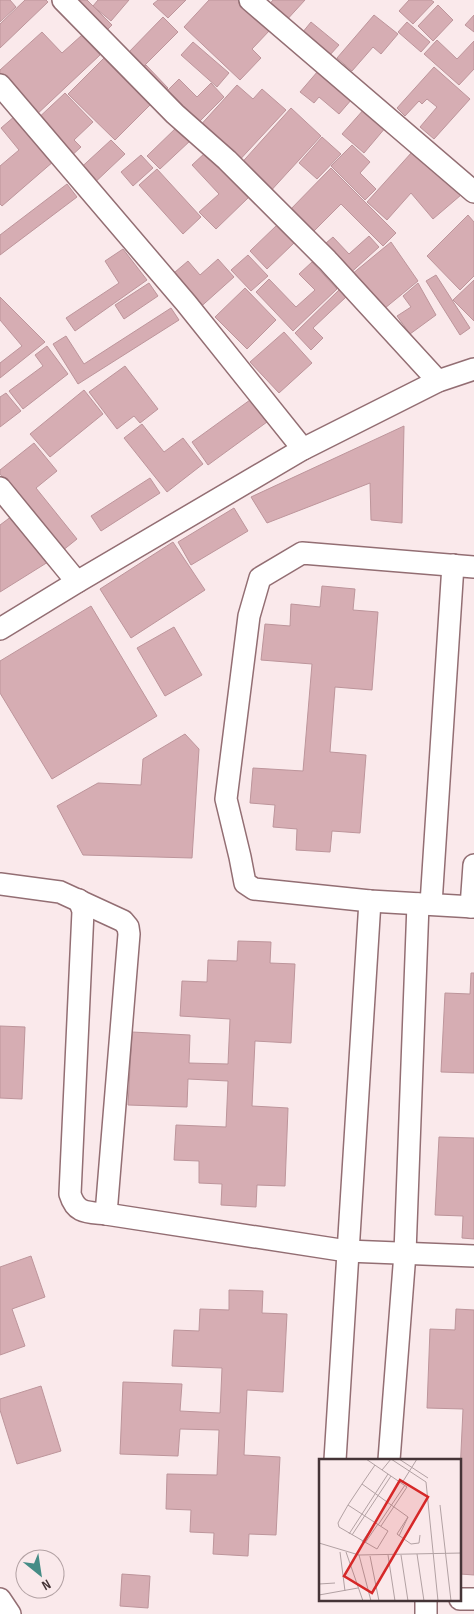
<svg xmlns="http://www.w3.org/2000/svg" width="474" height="1614" viewBox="0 0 474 1614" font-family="'Sofia Sans Condensed',sans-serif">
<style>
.building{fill:#d6adb3;stroke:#bd959b}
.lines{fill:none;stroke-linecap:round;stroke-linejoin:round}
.street-casing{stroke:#936e73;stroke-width:24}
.street{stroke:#fff;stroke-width:21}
.inset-road{fill:none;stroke:#b2a1a3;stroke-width:1}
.view{fill:#d62828;fill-opacity:0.15;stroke:#d62828;stroke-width:2.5}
.inset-edge{fill:none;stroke:#453437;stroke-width:2.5}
</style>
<rect width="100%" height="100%" fill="#fae9eb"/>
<!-- building -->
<g class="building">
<path d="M0,0H10L16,7L0,22Z"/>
<path d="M25,0H46L48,2L0,48V24Z"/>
<path d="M77,0H87L112,25L102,35Z"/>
<path d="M98,0H129L111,21L93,6Z"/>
<path d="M158,0H186L168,18L153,4Z"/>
<path d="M209,0H238L270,30L252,49L261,58L240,80L184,27Z"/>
<path d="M273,0H305L284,23L266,8Z"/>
<path d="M409,0H431L434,2L413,24L399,11Z"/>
<path d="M438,5L453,20L433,41L418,26Z"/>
<path d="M374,15L398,34L381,54L373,47L352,71L337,58Z"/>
<path d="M474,15V32L465,25Z"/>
<path d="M163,17L178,32L142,68L127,54Z"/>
<path d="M311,22L339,45L329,56L302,33Z"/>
<path d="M407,22L430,42L421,52L398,32Z"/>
<path d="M42,32L62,53L82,35L100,55L34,117L0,80V70Z"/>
<path d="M437,40L457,59L474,41V69L459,85L424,54Z"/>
<path d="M193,42L229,73L217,87L181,55Z"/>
<path d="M104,58L151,104L115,140L68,94Z"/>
<path d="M146,65L168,88L160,95L139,73Z"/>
<path d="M434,67L470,99L434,139L420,127L437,107L427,99L422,104L419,101L405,116L397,108Z"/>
<path d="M318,71L352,99L339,114L319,97L314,103L300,92Z"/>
<path d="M179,79L197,97L211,83L224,97L195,126L163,95Z"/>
<path d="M237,85L253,99L262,89L286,110L235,165L197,129Z"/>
<path d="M65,93L93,122L74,140L81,147L69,158L34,122Z"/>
<path d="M291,108L321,136L267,195L237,168Z"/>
<path d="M365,108L386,127L364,153L342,134Z"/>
<path d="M15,116L54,161L2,206L0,204V166L19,150L1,128Z"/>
<path d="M178,126L191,140L160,169L147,156Z"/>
<path d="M322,137L341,154L317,179L299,163Z"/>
<path d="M111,140L125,154L90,187L75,173Z"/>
<path d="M352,145L370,162L360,173L376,189L365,200L331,166Z"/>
<path d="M206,152L249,197L216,229L199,212L219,194L192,165Z"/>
<path d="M412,152L461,195L433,219L411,193L387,220L367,202Z"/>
<path d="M141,155L153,168L133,186L121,172Z"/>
<path d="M331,168L396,233L383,246L341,204L309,236L287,213Z"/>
<path d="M157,169L201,217L183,234L139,185Z"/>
<path d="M67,184L77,197L0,255V235Z"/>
<path d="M468,215L474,222V276L460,290L427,256Z"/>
<path d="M277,225L294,243L267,269L250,251Z"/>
<path d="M369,236L379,247L345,278L319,249L333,237L349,254Z"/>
<path d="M391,242L418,281L379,313L346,279Z"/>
<path d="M123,249L147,280L75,331L66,318L119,283L105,261Z"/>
<path d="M248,255L268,276L251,291L231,270Z"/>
<path d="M218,259L234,277L196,311L168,278L188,261L200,275Z"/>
<path d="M312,262L337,289L293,331L256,292L269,279L296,307L315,290L299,274Z"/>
<path d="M436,275L470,328L460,335L426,281Z"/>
<path d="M474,280V321L453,300Z"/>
<path d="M149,283L158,296L124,319L115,305Z"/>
<path d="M418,283L436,315L410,334L397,316L411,307L403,296Z"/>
<path d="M245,288L276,320L247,349L215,317Z"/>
<path d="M339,290L346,297L313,328L323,338L311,350L295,333Z"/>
<path d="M0,297L45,342L0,378V363L22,346L0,320Z"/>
<path d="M171,308L179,320L78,384L53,344L66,336L84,364Z"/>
<path d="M284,332L312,363L279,393L250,362Z"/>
<path d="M47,346L68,374L23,409L9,391L43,366L35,355Z"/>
<path d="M125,366L158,409L140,423L134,416L117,429L89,392Z"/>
<path d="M84,390L103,414L50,457L30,434Z"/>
<path d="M6,393L21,411L0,427V397Z"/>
<path d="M250,400L267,422L208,465L192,442Z"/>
<path d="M142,424L164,452L183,438L203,464L167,492L124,438Z"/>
<path d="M404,426L402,523L371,520L370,483L267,523L251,497Z"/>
<path d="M34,443L57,471L36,488L77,539L62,551L0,474V470Z"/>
<path d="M150,478L160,493L101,531L91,516Z"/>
<path d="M234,508L248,531L191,565L178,542Z"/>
<path d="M12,516L48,562L0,592V525Z"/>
<path d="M173,542L205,590L131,638L100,589Z"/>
<path d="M322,586L355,589L353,610L378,612L372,690L335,687L330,752L366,755L360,833L332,831L330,852L296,850L297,829L273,827L275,805L250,803L253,768L303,771L312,664L261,660L265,624L290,626L291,604L320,607Z"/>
<path d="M91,606L157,716L52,779L0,693V661Z"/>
<path d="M174,627L202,675L165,696L137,648Z"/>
<path d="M185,734L199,749L192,858L83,855L57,806L98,783L141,785L143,759Z"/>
<path d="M238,941L271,942L270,963L295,964L291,1043L255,1041L252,1106L288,1108L285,1186L257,1185L256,1207L221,1205L222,1184L199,1183V1161L174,1160L176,1125L226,1127L228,1081L188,1079L187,1107L128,1105L132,1032L190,1035L189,1063L228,1064L230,1019L180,1016L182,981L207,982L208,960L237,961Z"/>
<path d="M471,973H474V1073L441,1072L445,993L470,994Z"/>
<path d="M0,1026L25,1027L22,1099L0,1098Z"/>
<path d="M439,1137L474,1138V1239L462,1238L463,1216L435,1215Z"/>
<path d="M31,1256L45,1297L12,1309L25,1346L0,1355V1267Z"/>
<path d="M229,1290L263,1291L262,1313L287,1314L283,1392L247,1390L244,1455L280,1457L276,1535L249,1534L248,1556L213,1554L214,1533L190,1532L191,1510L166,1509L167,1474L217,1475L219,1430L180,1429L178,1456L120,1454L123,1382L182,1384L180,1411L220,1413L222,1368L172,1366L174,1330L199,1331L200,1309L229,1310Z"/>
<path d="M456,1309L474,1310V1575L460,1574V1473L463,1409L427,1408L430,1329L455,1330Z"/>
<path d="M41,1386L61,1451L17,1464L0,1410V1399Z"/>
<path d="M122,1574L150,1576L148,1608L120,1606Z"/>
</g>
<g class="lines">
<!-- street casing -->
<g class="street-casing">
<g id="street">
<path d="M63,0L175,114L227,160L327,260L438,381"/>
<path d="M250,0L474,192"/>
<path d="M0,85L186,303L303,449"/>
<path d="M0,488L77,582"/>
<path d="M474,567L302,553L260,578L249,616L226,799L240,857L245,883L254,889L370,901L474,907"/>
<path d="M0,629L77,582L303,449L438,381L474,369"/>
<path d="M0,884L60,892L123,921L128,927L129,934L106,1214"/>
<path d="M79,900L83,911L70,1194C76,1214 87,1212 106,1214L347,1251L474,1256"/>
<path d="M431,904L453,565"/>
<path d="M471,907L474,865"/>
<path d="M335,1460L370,901"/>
<path d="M389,1460L405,1253L418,904"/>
<path d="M0,1599L10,1614"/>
<path d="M460,1599H474"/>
<path d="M426,1614V1600"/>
</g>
</g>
<!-- street -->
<use href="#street" class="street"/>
</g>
<!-- overview -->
<g transform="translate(319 1459)">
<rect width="142" height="142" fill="#fae9eb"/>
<path class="inset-road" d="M47,0L88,28L62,67M80,0L109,19M63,11L72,0L107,23L119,142M83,24L98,0M43,25L89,58M29,46L69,72L58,90L20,68L19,64L21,60L29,46L43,25L56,6M121,46L132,142M89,58L78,75L92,85L100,84L101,76M59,66L86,26M30,75L69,15M33,76L72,17M80,77L89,58M43,83L56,64M0,84L40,96L143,94M46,84L59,65M21,93L26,132M27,93L44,142M98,95L105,142M40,96L52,142M69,96L76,142M82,96L89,142M51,97L60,142M0,125L16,124M0,136L39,129"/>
<path class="view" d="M81,21L109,38L53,134L25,117Z"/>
<rect width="142" height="142" class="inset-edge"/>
</g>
<!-- north arrow -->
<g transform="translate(40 1574) rotate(150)"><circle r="24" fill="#fae9eb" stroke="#b2a1a3"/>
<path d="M0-4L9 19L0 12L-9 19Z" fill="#458c86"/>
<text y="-8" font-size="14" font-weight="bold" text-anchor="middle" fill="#453437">N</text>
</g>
</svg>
